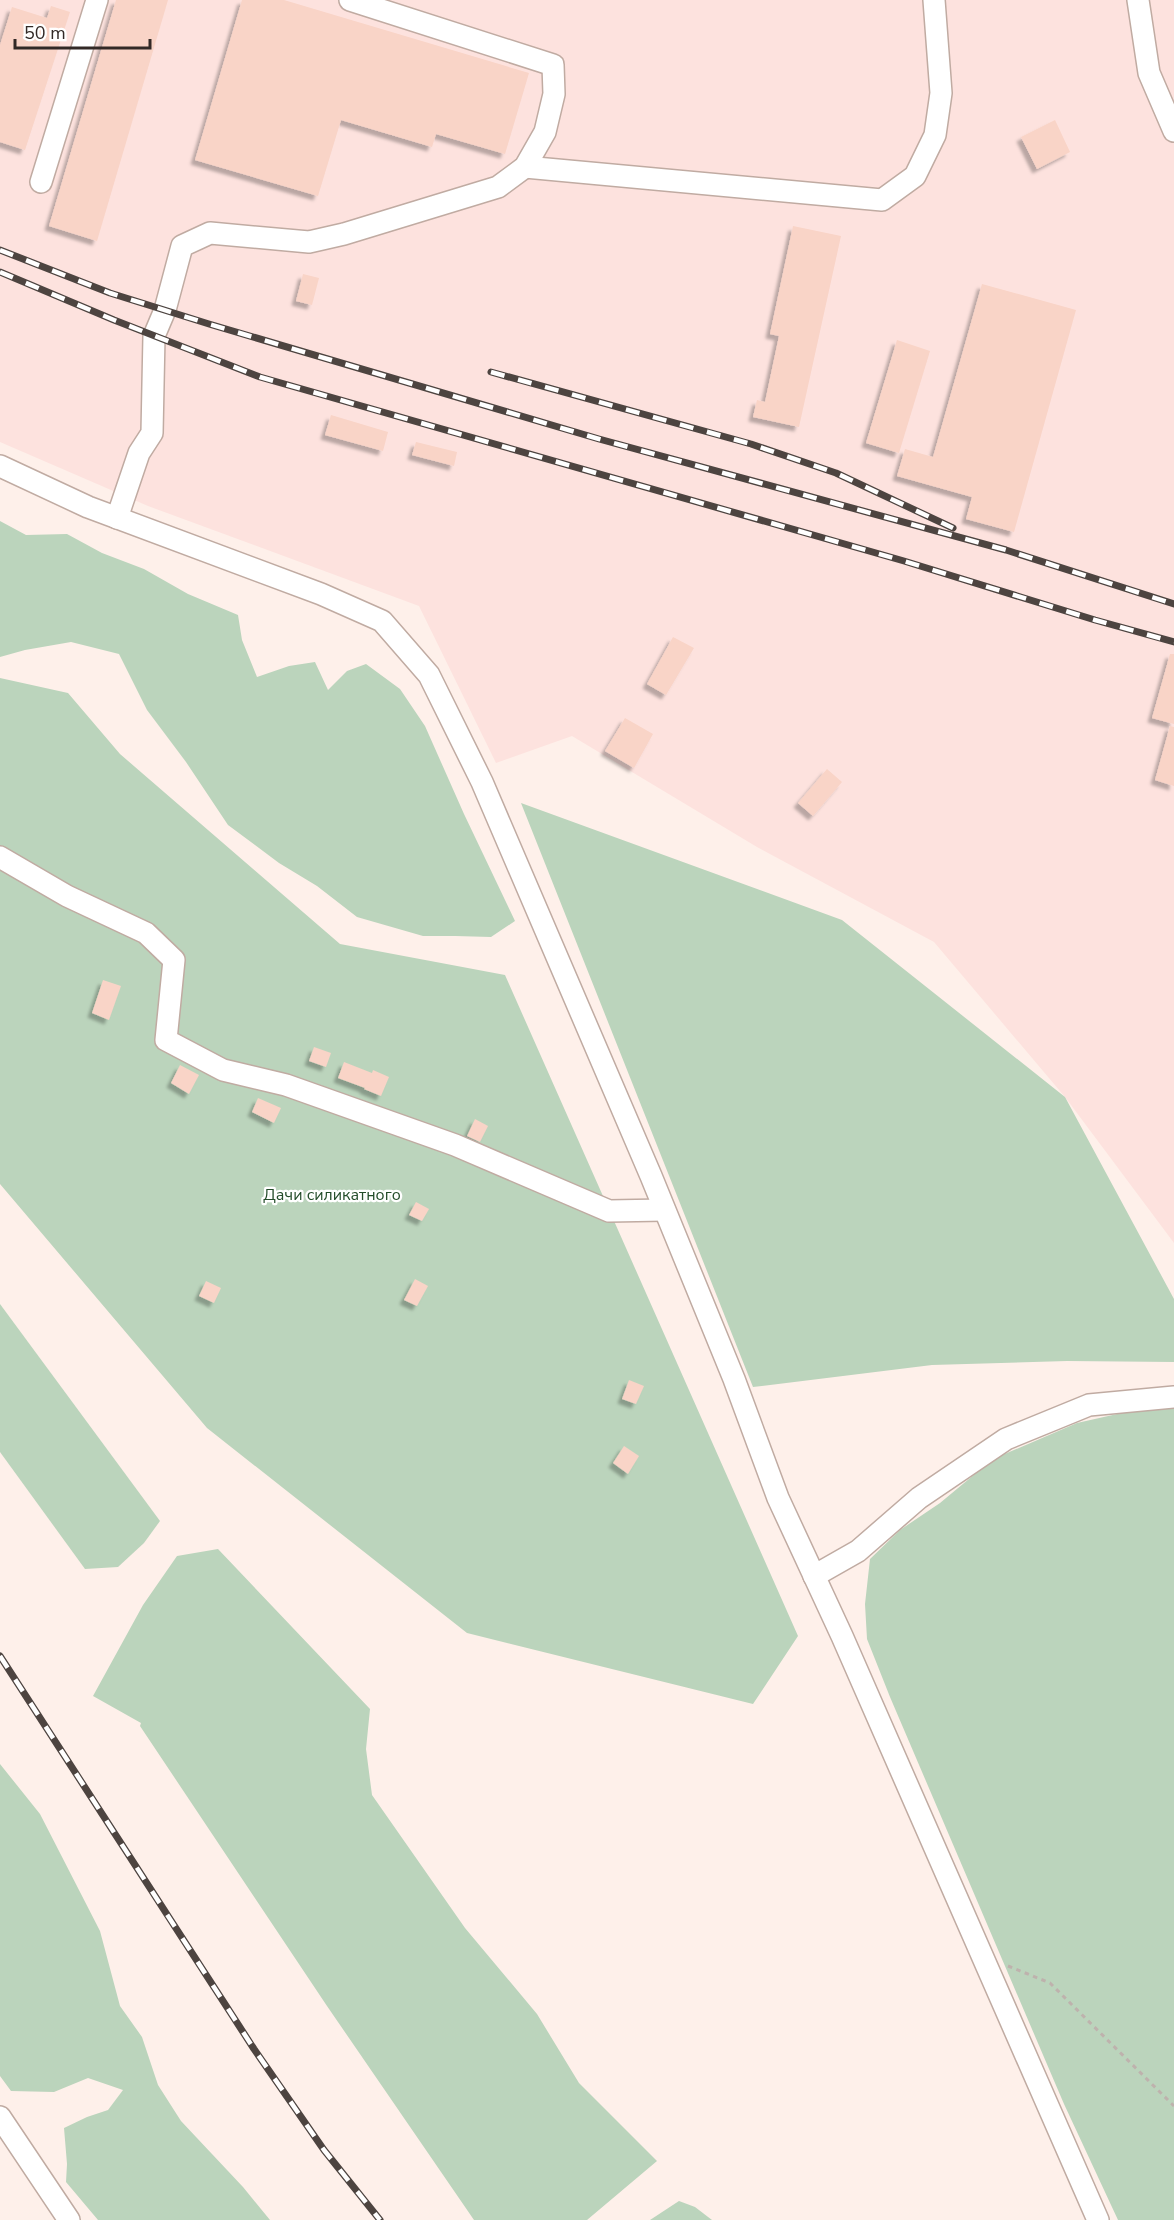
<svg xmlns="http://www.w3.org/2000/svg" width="1174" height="2220" viewBox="0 0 1174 2220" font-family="'Nunito Sans',sans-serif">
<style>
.industrial{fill:#fde2de}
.green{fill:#bbd4bc}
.building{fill:#f9d4c7;filter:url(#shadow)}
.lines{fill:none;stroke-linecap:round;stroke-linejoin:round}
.minor-casing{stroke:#c0aba2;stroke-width:24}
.path{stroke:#beb2ad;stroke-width:3;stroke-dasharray:4.5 4.5;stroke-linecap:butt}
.minor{stroke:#fff;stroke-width:21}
.rail-casing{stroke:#4d4440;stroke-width:7}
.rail{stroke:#fff;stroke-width:4.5;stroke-dasharray:14;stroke-linecap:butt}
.labels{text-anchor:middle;stroke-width:4.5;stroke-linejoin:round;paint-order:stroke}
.park-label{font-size:16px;fill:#234c29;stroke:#fff}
</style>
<defs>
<filter id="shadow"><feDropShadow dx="-4.5" dy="4.5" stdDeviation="1.5" flood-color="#0004"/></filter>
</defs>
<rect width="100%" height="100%" fill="#fef0ea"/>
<!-- industrial -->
<path class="industrial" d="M0,0H1174V1243L1065,1097L934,942L757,847L572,736L496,763L419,606L148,506L0,442Z"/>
<!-- green -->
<g class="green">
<path d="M0,521L26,535L67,534L102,553L144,569L188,594L238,615L242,640L257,677L289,666L315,662L328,690L347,671L366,664L400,689L425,726L464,814L515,921L491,937L455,936H423L357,917L317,886L279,863L228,825L186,762L147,710L119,654L71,642L25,650L0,657Z"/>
<path d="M0,678L68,693L120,754L340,944L505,975L798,1636L753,1704L467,1633L207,1428L0,1184Z"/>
<path d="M521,803L842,920L1065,1097L1174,1299V1362L1067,1361L932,1365L753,1387Z"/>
<path d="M0,1304L160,1521L144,1543L118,1567L85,1569L0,1452Z"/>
<path d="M1174,1406V2220H1118L1064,2104L890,1697L867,1639L865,1604L870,1559L900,1530L940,1503L993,1459L1077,1423L1135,1410Z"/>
<path d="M218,1549L370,1709L366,1749L372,1795L465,1928L537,2014L579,2083L657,2161L587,2220H474L327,2006L140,1726L141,1723L93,1696L143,1605L177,1556Z"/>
<path d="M0,1764L40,1814L100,1931L120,2006L142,2037L158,2085L181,2121L243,2187L270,2220H98L66,2182L67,2164L64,2128L87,2117L108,2110L123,2090L88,2078L54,2092L11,2091L0,2076Z"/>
<path d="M679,2201L695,2207L712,2220H650Z"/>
</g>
<!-- building -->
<g class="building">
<path d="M116,0H168L97,241L49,226Z"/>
<path d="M242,0H284L529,73L505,154L436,134L432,147L341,120L318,196L195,160Z"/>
<path d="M51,6L70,12L25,150L0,142V45L12,7L47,18Z"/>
<path d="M1055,120L1070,152L1037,169L1021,137Z"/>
<path d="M793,226L841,236L799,427L753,417L757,400L765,402L779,336L770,334Z"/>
<path d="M303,274L319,278L312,305L296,301Z"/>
<path d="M982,284L1076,310L1014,532L966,519L972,497L897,476L905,449L933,457Z"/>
<path d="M897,340L930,351L899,453L866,443Z"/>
<path d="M331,415L388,432L383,451L325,435Z"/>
<path d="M416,442L457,452L454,466L412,455Z"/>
<path d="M673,637L694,648L666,695L647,684Z"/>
<path d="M1170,654H1174V724L1152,718Z"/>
<path d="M625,718L653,734L634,768L605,751Z"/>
<path d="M1170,726L1174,727V786L1155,780Z"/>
<path d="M827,769L842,782L813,816L798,803Z"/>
<path d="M103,980L121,986L109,1020L92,1013Z"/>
<path d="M314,1047L331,1053L326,1067L309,1061Z"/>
<path d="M344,1062L372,1073L373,1070L389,1077L381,1096L364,1089L365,1088L338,1078Z"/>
<path d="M180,1065L199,1075L189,1094L171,1083Z"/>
<path d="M258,1098L281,1108L274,1123L252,1112Z"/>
<path d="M475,1119L488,1126L480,1142L467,1136Z"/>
<path d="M416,1202L429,1209L422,1221L409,1215Z"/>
<path d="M415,1279L428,1286L417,1306L404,1300Z"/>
<path d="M206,1281L221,1288L214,1303L199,1296Z"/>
<path d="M629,1380L644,1386L636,1404L622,1399Z"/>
<path d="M624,1446L639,1456L628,1474L613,1463Z"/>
</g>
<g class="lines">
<!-- minor casing -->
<g class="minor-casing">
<g id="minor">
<path d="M1138,0L1149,73L1174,131"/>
<path d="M525,167L882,200L915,176L935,135L941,93L934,0"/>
<path d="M41,182L97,0"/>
<path d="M0,466L88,507L321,594L382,621L429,675L482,782L651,1176L734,1379L778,1498L842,1636L1098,2220"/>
<path d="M117,518L139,453L152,433L154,336L165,310L182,246L210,233L309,242L344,234L498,187L525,167L545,132L554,94L553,65L350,0"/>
<path d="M0,857L67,896L146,933L174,960L166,1040L223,1070L286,1085L455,1145L609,1211L664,1210"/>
<path d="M814,1576L858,1551L919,1498L1006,1439L1089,1405L1174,1397"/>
<path d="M0,2117L69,2220"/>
</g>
</g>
<!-- path -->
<path class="path" d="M1008,1966L1050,1983L1174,2106"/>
<!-- minor -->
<use href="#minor" class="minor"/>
<!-- rail casing -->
<g class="rail-casing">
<g id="rail">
<path d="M0,250L110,293L209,324L599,439L1006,550L1174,604"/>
<path d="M0,272L114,320L260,377L904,561L1095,620L1174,642"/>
<path d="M491,372L751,444L836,473L953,528"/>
<path d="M0,1656L254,2049L324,2150L380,2220"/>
</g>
</g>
<!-- rail -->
<use href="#rail" class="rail"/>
</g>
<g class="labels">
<!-- park labels -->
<g class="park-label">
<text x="332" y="1200">Дачи силикатного</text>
</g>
</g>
<!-- scale -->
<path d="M15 39v9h135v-9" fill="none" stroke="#322926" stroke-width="3"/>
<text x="24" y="39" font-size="18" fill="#322926" stroke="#ffffff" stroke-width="4.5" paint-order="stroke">50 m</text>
</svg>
